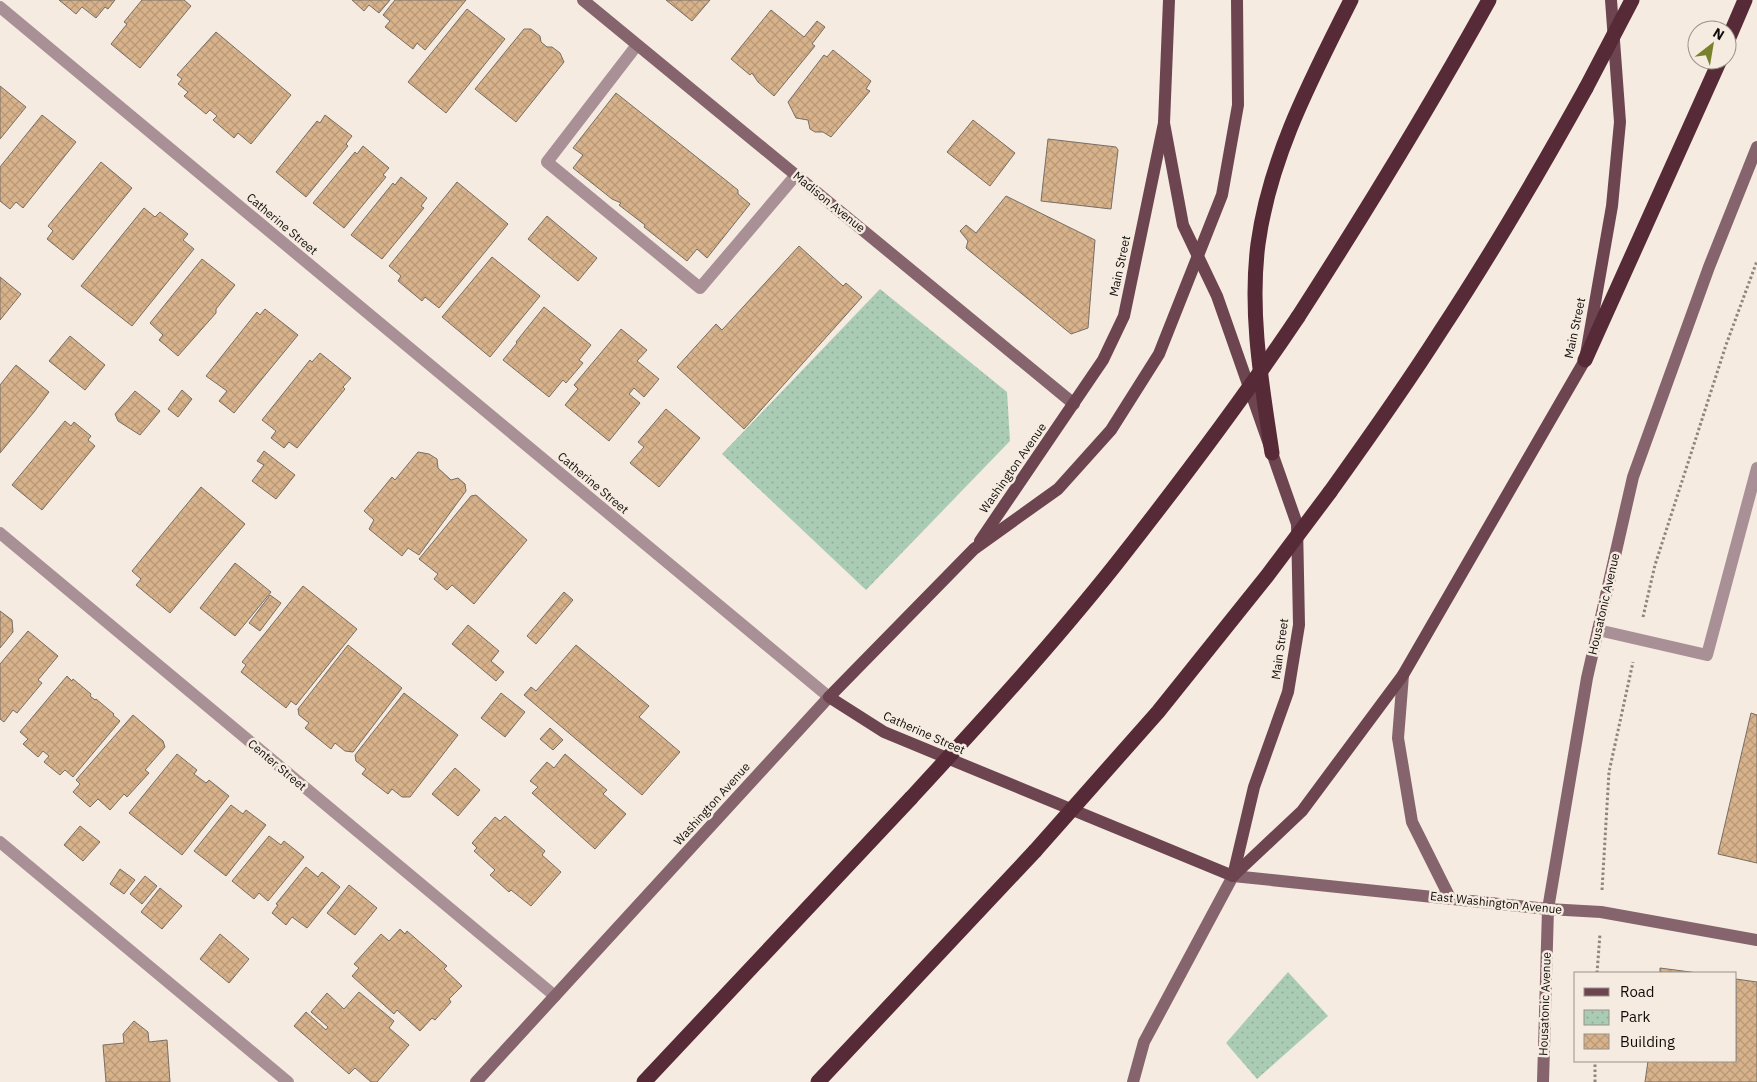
<svg xmlns="http://www.w3.org/2000/svg" width="1757" height="1082" viewBox="0 0 1757 1082" font-family="'IBM Plex Sans',sans-serif">
<style>
.park{fill:url(#park-dots)}
.building{fill:url(#building-cross-hatch);stroke:#776e64}
.lines{fill:none;stroke-linecap:round;stroke-linejoin:round}
.path{stroke:#8d857e;stroke-width:3;stroke-dasharray:2.5 2.5;stroke-linecap:butt}
.lane{stroke:#a89096;stroke-width:12}
.street{stroke:#a89096;stroke-width:12}
.secondary{stroke:#86646d;stroke-width:12}
.primary{stroke:#6d4550;stroke-width:12}
.highway{stroke:#572a38;stroke-width:15}
.highway-bridge{stroke:#572a38;stroke-width:15}
.labels{text-anchor:middle;stroke-width:5;stroke-linejoin:round;paint-order:stroke}
.street-label{font-size:12px;fill:#100c09;stroke:#f5ebe0}
</style>
<defs>
<pattern id="park-dots" width="8" height="8" patternUnits="userSpaceOnUse" patternTransform="scale(1.25)"><rect width="8" height="8" fill="#aaccb5"/><path d="M2 2h.1M6 6h.1" fill="none" stroke="#91ae9a" stroke-width="1.8" stroke-linecap="round"/></pattern>
<pattern id="building-cross-hatch" width="8" height="8" patternUnits="userSpaceOnUse" patternTransform="scale(1.25)"><rect width="8" height="8" fill="#d7b28b"/><path d="M0 0l8 8M0 8l8-8" fill="none" stroke="#b89877"/></pattern>
</defs>
<rect width="100%" height="100%" fill="#f5ebe0"/>
<!-- park -->
<g class="park">
<path d="M880,289L1007,392L1010,441L866,590L722,454Z"/>
<path d="M1288,972L1328,1016L1257,1079L1226,1043Z"/>
</g>
<!-- building -->
<g class="building">
<path d="M59,0H115L108,9L105,7L96,18L82,7L76,14Z"/>
<path d="M142,0H184L191,6L140,68L111,44L127,24L124,22Z"/>
<path d="M352,0H390L379,13L369,5L364,11Z"/>
<path d="M395,0H466L425,50L417,43L413,49L385,27L390,21L383,15Z"/>
<path d="M666,0H710L692,21Z"/>
<path d="M467,9L505,39L446,113L408,82Z"/>
<path d="M771,10L804,37L817,21L825,27L812,44L815,46L774,96L758,82L752,73L750,75L731,59Z"/>
<path d="M524,29H531L540,36L541,42L547,47H552L560,53L564,62L516,122L475,89Z"/>
<path d="M216,32L291,95L251,144L238,133L234,138L213,120L217,116L210,110L206,114L184,96L188,92L178,84L182,79L177,75Z"/>
<path d="M833,50L871,81L866,89L870,91L831,137L823,132H815L810,129L808,120L796,118L788,102L824,55L827,57Z"/>
<path d="M0,86L26,107L0,139Z"/>
<path d="M616,93L738,190V194L750,204L707,258L697,249L687,261L644,227L645,225L619,205L621,203L612,199L573,168L583,155L573,148Z"/>
<path d="M42,115L76,142L23,208L16,202L10,209L0,201V167Z"/>
<path d="M325,115L352,136L346,144L348,146L306,197L276,172L317,121L320,123Z"/>
<path d="M973,120L1015,153L990,186L947,152Z"/>
<path d="M1048,139L1116,147L1118,150L1111,209L1041,201Z"/>
<path d="M363,146L389,168L383,175L386,177L344,228L313,203L355,152L357,154Z"/>
<path d="M101,162L132,188L73,260L47,239L53,231L48,226Z"/>
<path d="M401,177L427,198L421,206L424,208L382,259L351,235L393,183L395,185Z"/>
<path d="M457,182L508,224L439,308L425,297L422,301L398,281L401,276L389,266Z"/>
<path d="M1006,196L1095,240L1088,328L1071,334L966,248L968,241L960,231L966,225L976,233Z"/>
<path d="M144,208L155,217L160,212L188,234L183,240L194,249L132,326L81,286Z"/>
<path d="M547,216L597,258L578,281L528,239Z"/>
<path d="M799,246L843,286L846,283L862,297L744,429L677,367L716,324L722,330Z"/>
<path d="M492,257L540,296L490,357L442,317Z"/>
<path d="M202,259L235,285L216,309V313L178,356L159,340L163,335L150,323Z"/>
<path d="M0,277L21,294L0,320Z"/>
<path d="M544,307L591,345L579,360L583,363L566,383L563,380L549,397L503,360L517,343L516,342Z"/>
<path d="M265,309L298,335L234,413L219,401L227,391L206,376L257,312L260,315Z"/>
<path d="M621,329L647,350L637,361L659,379L644,397L634,388L629,394L640,403L609,441L565,405L578,389L574,385Z"/>
<path d="M70,336L105,365L85,390L49,361Z"/>
<path d="M320,353L351,378L343,387L345,389L297,448L289,442L284,448L271,438L276,431L262,420L310,360L312,362Z"/>
<path d="M16,365L49,392L34,412L0,453V385Z"/>
<path d="M182,390L192,399L178,417L168,409Z"/>
<path d="M135,391L160,411L140,435L118,421L115,414Z"/>
<path d="M666,409L700,438L659,487L630,463L644,447L638,442Z"/>
<path d="M65,421L71,426L74,422L91,436L88,440L95,446L42,510L12,485Z"/>
<path d="M264,451L295,475L276,499L252,481L264,465L257,461Z"/>
<path d="M418,452L429,454L437,459L438,468L451,480L458,478L465,484L466,491L419,555L408,548L402,556L369,529L374,520L364,511L392,477L395,480Z"/>
<path d="M201,487L245,524L170,613L136,585L141,579L132,571Z"/>
<path d="M476,495L527,540L474,604L452,585L447,590L434,579L438,574L419,559L471,496Z"/>
<path d="M235,563L271,592L235,636L200,608Z"/>
<path d="M303,586L357,629L296,705L291,701L286,708L241,672L246,665L242,662Z"/>
<path d="M564,592L573,600L536,644L527,636Z"/>
<path d="M270,595L281,603L260,631L249,623Z"/>
<path d="M0,611L12,620L13,632L0,648Z"/>
<path d="M468,625L499,651L491,661L504,672L496,681L452,644Z"/>
<path d="M28,631L58,656L38,680L42,683L17,713L13,710L4,722L0,719V664Z"/>
<path d="M348,645L402,688L353,752L345,751L335,743L331,749L305,728L309,723L299,715L298,709Z"/>
<path d="M576,645L649,706L639,717L680,752L642,795L524,695L531,687L536,691Z"/>
<path d="M67,676L72,681L73,679L91,694L90,696L95,700L96,699L114,714L113,715L120,721L73,777L65,770L60,775L44,762L49,756L43,751L38,757L23,744L28,739L20,732Z"/>
<path d="M404,693L458,735L410,797H402L392,789L388,794L362,774L366,769L356,761L355,755Z"/>
<path d="M501,693L525,712L505,737L481,718Z"/>
<path d="M1751,713L1757,715V863L1718,854Z"/>
<path d="M133,715L163,741L165,747L145,770L149,773L127,797L124,794L110,810L98,799L90,807L73,792L80,784L76,780Z"/>
<path d="M550,728L563,740L553,750L540,739Z"/>
<path d="M177,754L197,770L194,774L206,783L209,780L229,796L182,855L129,813Z"/>
<path d="M565,754L607,790L603,794L626,814L595,849L532,793L538,787L530,781L547,762L554,768Z"/>
<path d="M455,768L480,790L458,816L432,794Z"/>
<path d="M231,805L243,814L246,810L266,825L226,876L194,851Z"/>
<path d="M505,816L545,851L542,855L561,872L531,906L511,890L509,892L490,875L495,870L474,851L477,848L472,843L495,817L500,821Z"/>
<path d="M80,826L100,842L83,861L64,845Z"/>
<path d="M269,836L281,845L284,841L304,857L268,901L259,893L254,899L232,881Z"/>
<path d="M306,867L318,877L322,872L340,887L307,928L292,917L286,925L272,913L278,905L276,904Z"/>
<path d="M120,869L135,880L124,894L110,884Z"/>
<path d="M145,876L157,886L142,904L130,894Z"/>
<path d="M349,885L377,908L355,935L327,913Z"/>
<path d="M160,888L182,906L162,929L141,912Z"/>
<path d="M400,929L405,934L407,931L447,966L444,969L462,986L449,999L451,1002L435,1020L432,1018L420,1031L397,1010L394,1014L352,976L359,968L354,964L381,934L389,941Z"/>
<path d="M220,934L249,959L229,983L200,959Z"/>
<path d="M1660,968L1698,973H1660Z"/>
<path d="M1736,979L1757,982V1082H1645L1648,1061H1736Z"/>
<path d="M359,992L394,1021L389,1028L409,1045L377,1082H371L355,1068L349,1074L294,1026L306,1012L326,1030L328,1027L311,1012L327,993L344,1009Z"/>
<path d="M134,1021L148,1032L149,1042L167,1040L170,1082H106L103,1045L124,1043L123,1034Z"/>
</g>
<g class="lines">
<!-- path -->
<g class="path">
<path d="M1643,617L1655,565L1726,345L1757,261"/>
<path d="M1602,890L1609,772L1633,662"/>
<path d="M1597,973L1600,934"/>
<path d="M1595,1082V1061"/>
</g>
<!-- lane -->
<g class="lane">
<path d="M637,45L547,162L700,288L796,175"/>
<path d="M1598,630L1707,655L1757,468"/>
<path d="M0,842L288,1082"/>
</g>
<!-- street -->
<g class="street">
<path d="M0,7L829,697"/>
<path d="M0,533L555,996"/>
</g>
<!-- secondary -->
<g class="secondary">
<path d="M583,0L1074,404"/>
<path d="M1403,675L1398,738L1412,822L1450,898"/>
<path d="M476,1082L829,697"/>
<path d="M1133,1082L1144,1042L1233,876L1548,909L1601,912L1757,940"/>
<path d="M1543,1082L1548,909L1587,678L1633,477L1709,267L1757,147"/>
</g>
<!-- primary -->
<g class="primary">
<path d="M1164,123L1183,225L1217,296L1297,524L1299,625L1288,692L1254,787L1233,876"/>
<path d="M980,541L1103,360L1124,316L1164,123L1169,0"/>
<path d="M1233,876L884,732L829,697L974,549L1058,489L1111,430L1159,354L1222,195L1238,105L1237,0"/>
<path d="M1233,876L1302,811L1403,675L1585,360L1612,206L1620,122L1611,0"/>
</g>
<!-- highway -->
<g class="highway">
<path d="M1727,42L1745,0"/>
<path d="M1298,317C1365,213 1429,108 1489,0"/>
<path d="M1585,360L1720,60"/>
<path d="M1272,453C1262,385 1249,314 1258,244C1270,156 1312,78 1351,0"/>
<path d="M1330,492C1368,439 1405,387 1440,332C1492,253 1540,171 1586,88"/>
<path d="M644,1082L911,798"/>
<path d="M818,1082L1035,851"/>
</g>
<!-- highway-bridge -->
<g class="highway-bridge">
<path d="M1586,88L1632,0"/>
<path d="M911,798C981,722 1051,646 1116,564C1179,484 1241,402 1298,317"/>
<path d="M1035,851L1158,712L1267,576L1330,492"/>
</g>
</g>
<g class="labels">
<!-- street labels -->
<g class="street-label">
<text transform="translate(829 202) rotate(39)" y="4">Madison Avenue</text>
<text transform="translate(282 224) rotate(40)" y="4">Catherine Street</text>
<text transform="translate(1120 266) rotate(-78)" y="4">Main Street</text>
<text transform="translate(1575 328) rotate(-78)" y="4">Main Street</text>
<text transform="translate(1013 468) rotate(-55)" y="4">Washington Avenue</text>
<text transform="translate(593 483) rotate(40)" y="4">Catherine Street</text>
<text transform="translate(1604 604) rotate(-77)" y="4">Housatonic Avenue</text>
<text transform="translate(1280 649) rotate(-82)" y="4">Main Street</text>
<text transform="translate(924 733) rotate(24)" y="4">Catherine Street</text>
<text transform="translate(277 765) rotate(40)" y="4">Center Street</text>
<text transform="translate(712 804) rotate(-48)" y="4">Washington Avenue</text>
<text transform="translate(1496 903) rotate(6)" y="4">East Washington Avenue</text>
<text transform="translate(1545 1004) rotate(-88)" y="4">Housatonic Avenue</text>
</g>
</g>
<!-- legend -->
<rect x="1574" y="972" width="162" height="90" fill="#f5ebe0" stroke="#99928a"/>
<rect x="1584" y="988" width="25" height="8" fill="#6d4550" stroke="#99928a"/>
<text x="1620" y="997" font-size="15" fill="#100c09">Road</text>
<rect x="1584" y="1010" width="25" height="15" fill="url(#park-dots)" stroke="#99928a"/>
<text x="1620" y="1022" font-size="15" fill="#100c09">Park</text>
<rect x="1584" y="1034" width="25" height="15" fill="url(#building-cross-hatch)" stroke="#99928a"/>
<text x="1620" y="1047" font-size="15" fill="#100c09">Building</text>
<!-- north arrow -->
<g transform="translate(1712 45) rotate(31)"><circle r="24" fill="#f5ebe0" stroke="#99928a"/>
<path d="M0-4L9 19L0 12L-9 19Z" fill="#78812c"/>
<text y="-8" font-size="14" font-weight="bold" text-anchor="middle" fill="#100c09">N</text>
</g>
</svg>
